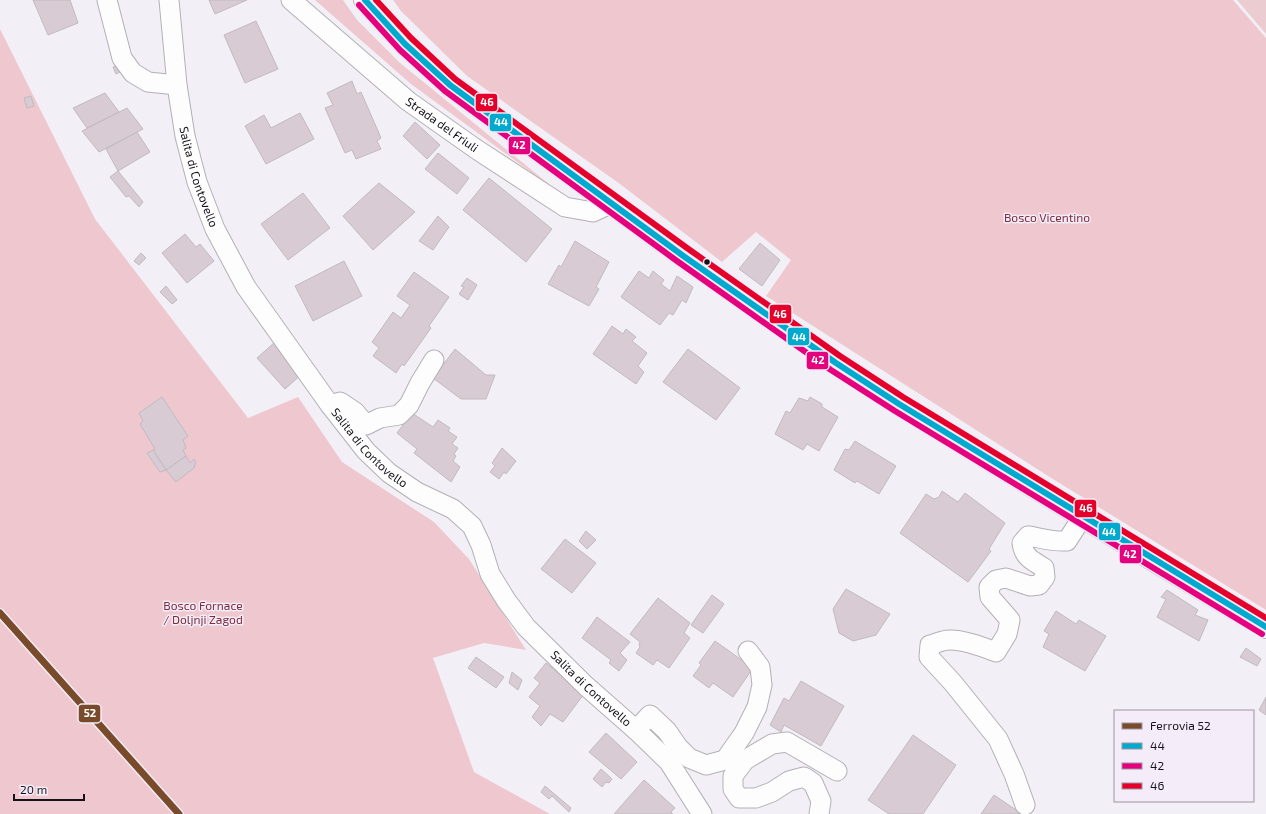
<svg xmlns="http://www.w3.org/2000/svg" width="1266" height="814" viewBox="0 0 1266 814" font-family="'Exo 2',sans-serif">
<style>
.green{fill:#ebccd1}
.forest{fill:#eec8ce}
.building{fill:#d8cbd4;stroke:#c0bbc0}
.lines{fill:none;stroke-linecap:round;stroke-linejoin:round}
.minor-casing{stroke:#b3b0b5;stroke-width:21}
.secondary-casing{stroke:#b3b0b5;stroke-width:24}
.minor{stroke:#fdfdfe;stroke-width:19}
.secondary{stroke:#fdfdfe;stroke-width:22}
.bus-1-casing{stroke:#f4ecf9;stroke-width:9}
.bus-2-casing{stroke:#f4ecf9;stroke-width:9}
.bus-3-casing{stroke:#f4ecf9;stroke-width:9}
.bus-1{stroke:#00a9ce;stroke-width:6}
.bus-2{stroke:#e5007d;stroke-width:6}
.bus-3{stroke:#e4002b;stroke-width:6}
.rail-1-casing{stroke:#f4ecf9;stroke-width:10}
.rail-1{stroke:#7a4b2a;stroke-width:7}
.bus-dot{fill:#161318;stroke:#f4ecf9;stroke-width:1.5}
.labels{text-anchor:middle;stroke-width:3;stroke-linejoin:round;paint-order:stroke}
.street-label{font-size:12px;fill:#161318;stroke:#f4ecf9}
.park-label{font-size:12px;fill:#7c2e3c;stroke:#f4ecf9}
.line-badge{stroke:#f4ecf9;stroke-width:1.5}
.badge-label{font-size:11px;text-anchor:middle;font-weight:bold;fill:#fff}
</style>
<rect width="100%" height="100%" fill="#f3eff6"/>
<!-- green -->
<path class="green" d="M1237,0H1266V34Z"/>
<!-- forest -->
<g class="forest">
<path d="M315,0H343L357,20L399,62L566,198L411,84Z"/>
<path d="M393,0H1233L1266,38V610L1048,476L766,296L791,260L756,232L722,262L620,184L467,76L401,11Z"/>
<path d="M0,29L95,219L248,418L298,397L342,462L434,522L469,559L526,650L484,643L433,658L474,772L550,814H0Z"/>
</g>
<!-- building -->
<g class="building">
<path d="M33,0H70L78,23L48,35Z"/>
<path d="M209,0H247L215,14Z"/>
<path d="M256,21L278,69L245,83L224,35Z"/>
<path d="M119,64L122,71L116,74L113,67Z"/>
<path d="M352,81L357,94L361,92L381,138L377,141L381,149L356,159L352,150L345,153L325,108L333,105L327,93Z"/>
<path d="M105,93L119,112L87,128L73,108Z"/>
<path d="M31,96L34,106L27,108L24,98Z"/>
<path d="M127,108L143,129L99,152L82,131Z"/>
<path d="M300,113L314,139L266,164L245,126L264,115L271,128Z"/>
<path d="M415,122L440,145L427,159L403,136Z"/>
<path d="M137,132L150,152L118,171L106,149Z"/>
<path d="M438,153L469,178L457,194L425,169Z"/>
<path d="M118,171L143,202L139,207L129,196L126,197L110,177Z"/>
<path d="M489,178L552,229L526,262L463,210Z"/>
<path d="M379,183L415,212L373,250L343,216Z"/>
<path d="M303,193L330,228L288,260L261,224Z"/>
<path d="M438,216L449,227L433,250L419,241Z"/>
<path d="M185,234L196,247L200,244L214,261L187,283L162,253Z"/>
<path d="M575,241L609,262L596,287L599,289L589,306L548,284L559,265L561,267Z"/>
<path d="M760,243L780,260L762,286L739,269Z"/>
<path d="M141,253L146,258L139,265L134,261Z"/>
<path d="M344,261L362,296L313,321L295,286Z"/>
<path d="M639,271L649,278L653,271L664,280L661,284L670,291L677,276L693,287L686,303L682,300L673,315L669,313L660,325L621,297Z"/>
<path d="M414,272L449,297L429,326L431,328L404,366L402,364L396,373L373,356L379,348L372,342L393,312L401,318L410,305L397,296Z"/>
<path d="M467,278L477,285L468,300L459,294L464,287L461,286Z"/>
<path d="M166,286L177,300L172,304L160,292Z"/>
<path d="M612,326L623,334L626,329L636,337L632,341L647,353L638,366L644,372L636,384L593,354Z"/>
<path d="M275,342L303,373L285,389L257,358Z"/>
<path d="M455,349L486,375H495L486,399H461L433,378Z"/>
<path d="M688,349L740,388L716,420L663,382Z"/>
<path d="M162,397L188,436L183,440L186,448L183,450L186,456L166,470L153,450L155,449L140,424L143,421L139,413Z"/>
<path d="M810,397L822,404V407L838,417L819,451L807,444L803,450L775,434L786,411L790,413L799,398L808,401Z"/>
<path d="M412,413L433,427L438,420L450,428L448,431L457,437L452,444L458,448L454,454L456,456L453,461L460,467L451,482L414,453L417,449L397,433Z"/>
<path d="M855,441L896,466L879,494L857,481L855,483L834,470L845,449L849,450Z"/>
<path d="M502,448L516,461L506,474L504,472L499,479L490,472L495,466L492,463Z"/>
<path d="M153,450L166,470L160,472L147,453Z"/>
<path d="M186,456L190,463L194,459L196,462L194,468L176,482L166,470Z"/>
<path d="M942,491L958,502L965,493L1005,523L989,549L991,551L968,582L900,533L926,494L934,499L939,497Z"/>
<path d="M586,531L596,540L587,549L579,541Z"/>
<path d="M565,539L596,563L572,593L541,569Z"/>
<path d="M846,589L890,614L876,635L853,641L839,633L833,609Z"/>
<path d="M1167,590L1198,610L1195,615L1208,620L1199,641L1157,617L1166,599L1161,597Z"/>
<path d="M712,595L724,604L703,633L691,625Z"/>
<path d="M658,598L690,623L684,633L690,638L669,668L657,660L653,665L636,653L640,647L639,645L640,642L630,634Z"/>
<path d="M1056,611L1076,624L1079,620L1106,636L1085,671L1043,647L1049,634L1044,631Z"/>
<path d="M597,617L630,642L620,653L627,660L619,671L609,663L611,660L582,638Z"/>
<path d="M715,641L753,668L733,697L713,683L709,688L693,676L701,665L699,663Z"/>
<path d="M1246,648L1261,659L1257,666L1240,657Z"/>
<path d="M476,657L504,677L496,688L468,668Z"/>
<path d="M546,663L584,694L563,722L550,714L541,726L532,717L540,706L529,697L540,683L534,678Z"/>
<path d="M512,672L522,680L518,690L509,683Z"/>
<path d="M801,681L844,706L821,746L784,725L781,732L770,725L784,698L789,701Z"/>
<path d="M1266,697V715L1259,710Z"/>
<path d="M606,733L637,762L621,779L589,752Z"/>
<path d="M913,735L956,765L923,814H889L868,800Z"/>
<path d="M601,769L612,779L609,783L606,782L602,787L593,779Z"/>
<path d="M644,780L675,808L671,812L673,814H614Z"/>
<path d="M545,786L571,808L569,812L552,796L549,799L541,792Z"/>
<path d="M994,795L1022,814H981Z"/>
</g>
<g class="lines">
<!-- minor casing -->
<g class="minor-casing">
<g id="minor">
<path d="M107,0L122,58L133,73L148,82L177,85"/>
<path id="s1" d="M169,0L177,85L185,136L197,182L215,229L246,287L330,405L366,451L389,473L417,492L453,509L472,526L481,545L490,574L506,600L526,627L586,686L636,730L669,762L702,814"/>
<path id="s2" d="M291,0L408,101L476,149L565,207L593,212L612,203"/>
<path d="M330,405L340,402L355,412L366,425L380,418L399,415L409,405L420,383L434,360"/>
<path d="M636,730L650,715L667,731L678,747L689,758L706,765L725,760L744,733L757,707L762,685L760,667L748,651"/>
<path d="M1025,805L1014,774L998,739L953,683L929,657L930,645C934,644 938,642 943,641C957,637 983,647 996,652L1007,634L1010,620L990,597L989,587L996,580L1006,578L1030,586L1039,585L1045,577L1044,568C1032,560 1024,558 1022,543L1028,536C1041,538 1053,542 1067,541L1083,516"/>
<path d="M819,814L821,801L813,783L804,777L789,781L772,792L756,798H739L733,789V776L745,760L772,744L787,742L837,771"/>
</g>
</g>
<!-- secondary casing -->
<g class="secondary-casing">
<path id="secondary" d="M365,0L405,44L450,85L682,255L836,363L899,404L1154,560L1266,627"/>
</g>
<!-- minor -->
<use href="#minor" class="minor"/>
<!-- secondary -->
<use href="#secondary" class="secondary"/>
<!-- bus-1 casing -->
<g class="bus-1-casing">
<path id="bus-1" d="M365,0L405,44L450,85L682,255L836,363L899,404L1266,627"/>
</g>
<!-- bus-2 casing -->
<g class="bus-2-casing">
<path id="bus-2" d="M359,5L400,50L445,91L677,261L831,370L895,411L1262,634"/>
</g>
<!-- bus-3 casing -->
<g class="bus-3-casing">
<path id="bus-3" d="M376,0L411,38L455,79L687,248L840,356L903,397L1266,618"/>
</g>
<!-- bus-1 -->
<use href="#bus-1" class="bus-1"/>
<!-- bus-2 -->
<use href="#bus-2" class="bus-2"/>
<!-- bus-3 -->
<use href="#bus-3" class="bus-3"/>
<!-- rail-1 casing -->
<g class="rail-1-casing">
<path id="rail-1" d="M0,613L179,814"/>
</g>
<!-- rail-1 -->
<use href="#rail-1" class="rail-1"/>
</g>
<!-- markers -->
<circle class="bus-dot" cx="707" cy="262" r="3.5"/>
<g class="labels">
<!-- street labels -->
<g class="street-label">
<text dy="4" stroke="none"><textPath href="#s2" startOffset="196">Strada del Friuli</textPath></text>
<text dy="4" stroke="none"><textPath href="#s1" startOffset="180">Salita di Contovello</textPath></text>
<text dy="4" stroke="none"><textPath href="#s1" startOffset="504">Salita di Contovello</textPath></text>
<text dy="4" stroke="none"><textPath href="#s1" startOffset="840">Salita di Contovello</textPath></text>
</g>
<!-- park labels -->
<g class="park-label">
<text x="1047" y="222">Bosco Vicentino</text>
<text x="203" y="610">Bosco Fornace<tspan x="203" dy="14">/ Doljnji Zagod</tspan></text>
</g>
</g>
<g class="line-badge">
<rect x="475" y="93" width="23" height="19" rx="4" fill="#e4002b"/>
<rect x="489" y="113" width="23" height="19" rx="4" fill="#00a9ce"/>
<rect x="508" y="136" width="23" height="19" rx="4" fill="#e5007d"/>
<rect x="769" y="304" width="23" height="20" rx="4" fill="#e4002b"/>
<rect x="787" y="327" width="23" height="19" rx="4" fill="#00a9ce"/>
<rect x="806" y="351" width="23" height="19" rx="4" fill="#e5007d"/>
<rect x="1074" y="499" width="23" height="19" rx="4" fill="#e4002b"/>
<rect x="1098" y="522" width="23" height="19" rx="4" fill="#00a9ce"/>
<rect x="1119" y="544" width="23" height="20" rx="4" fill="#e5007d"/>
<rect x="78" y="704" width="23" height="19" rx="4" fill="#7a4b2a"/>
</g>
<g class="badge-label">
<text x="487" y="106">46</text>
<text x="501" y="126">44</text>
<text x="519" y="149">42</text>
<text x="780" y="318">46</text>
<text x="799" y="341">44</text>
<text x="818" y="364">42</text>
<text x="1086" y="512">46</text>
<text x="1109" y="536">44</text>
<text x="1130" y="558">42</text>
<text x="90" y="717">52</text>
</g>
<!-- legend -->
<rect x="1114" y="710" width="140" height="92" fill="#f4ecf9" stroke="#9b959f"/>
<rect x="1122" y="723" width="20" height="6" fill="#7a4b2a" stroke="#9b959f"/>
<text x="1150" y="730" font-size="12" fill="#161318">Ferrovia 52</text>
<rect x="1122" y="743" width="20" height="6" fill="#00a9ce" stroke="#9b959f"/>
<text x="1150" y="750" font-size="12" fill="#161318">44</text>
<rect x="1122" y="763" width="20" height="6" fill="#e5007d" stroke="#9b959f"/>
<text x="1150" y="770" font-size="12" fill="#161318">42</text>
<rect x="1122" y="783" width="20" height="6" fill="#e4002b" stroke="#9b959f"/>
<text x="1150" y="790" font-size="12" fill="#161318">46</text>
<!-- scale -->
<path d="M14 794v6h70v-6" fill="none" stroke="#161318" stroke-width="2"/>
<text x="20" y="794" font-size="12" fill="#161318" stroke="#f4ecf9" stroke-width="3" paint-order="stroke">20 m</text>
</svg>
